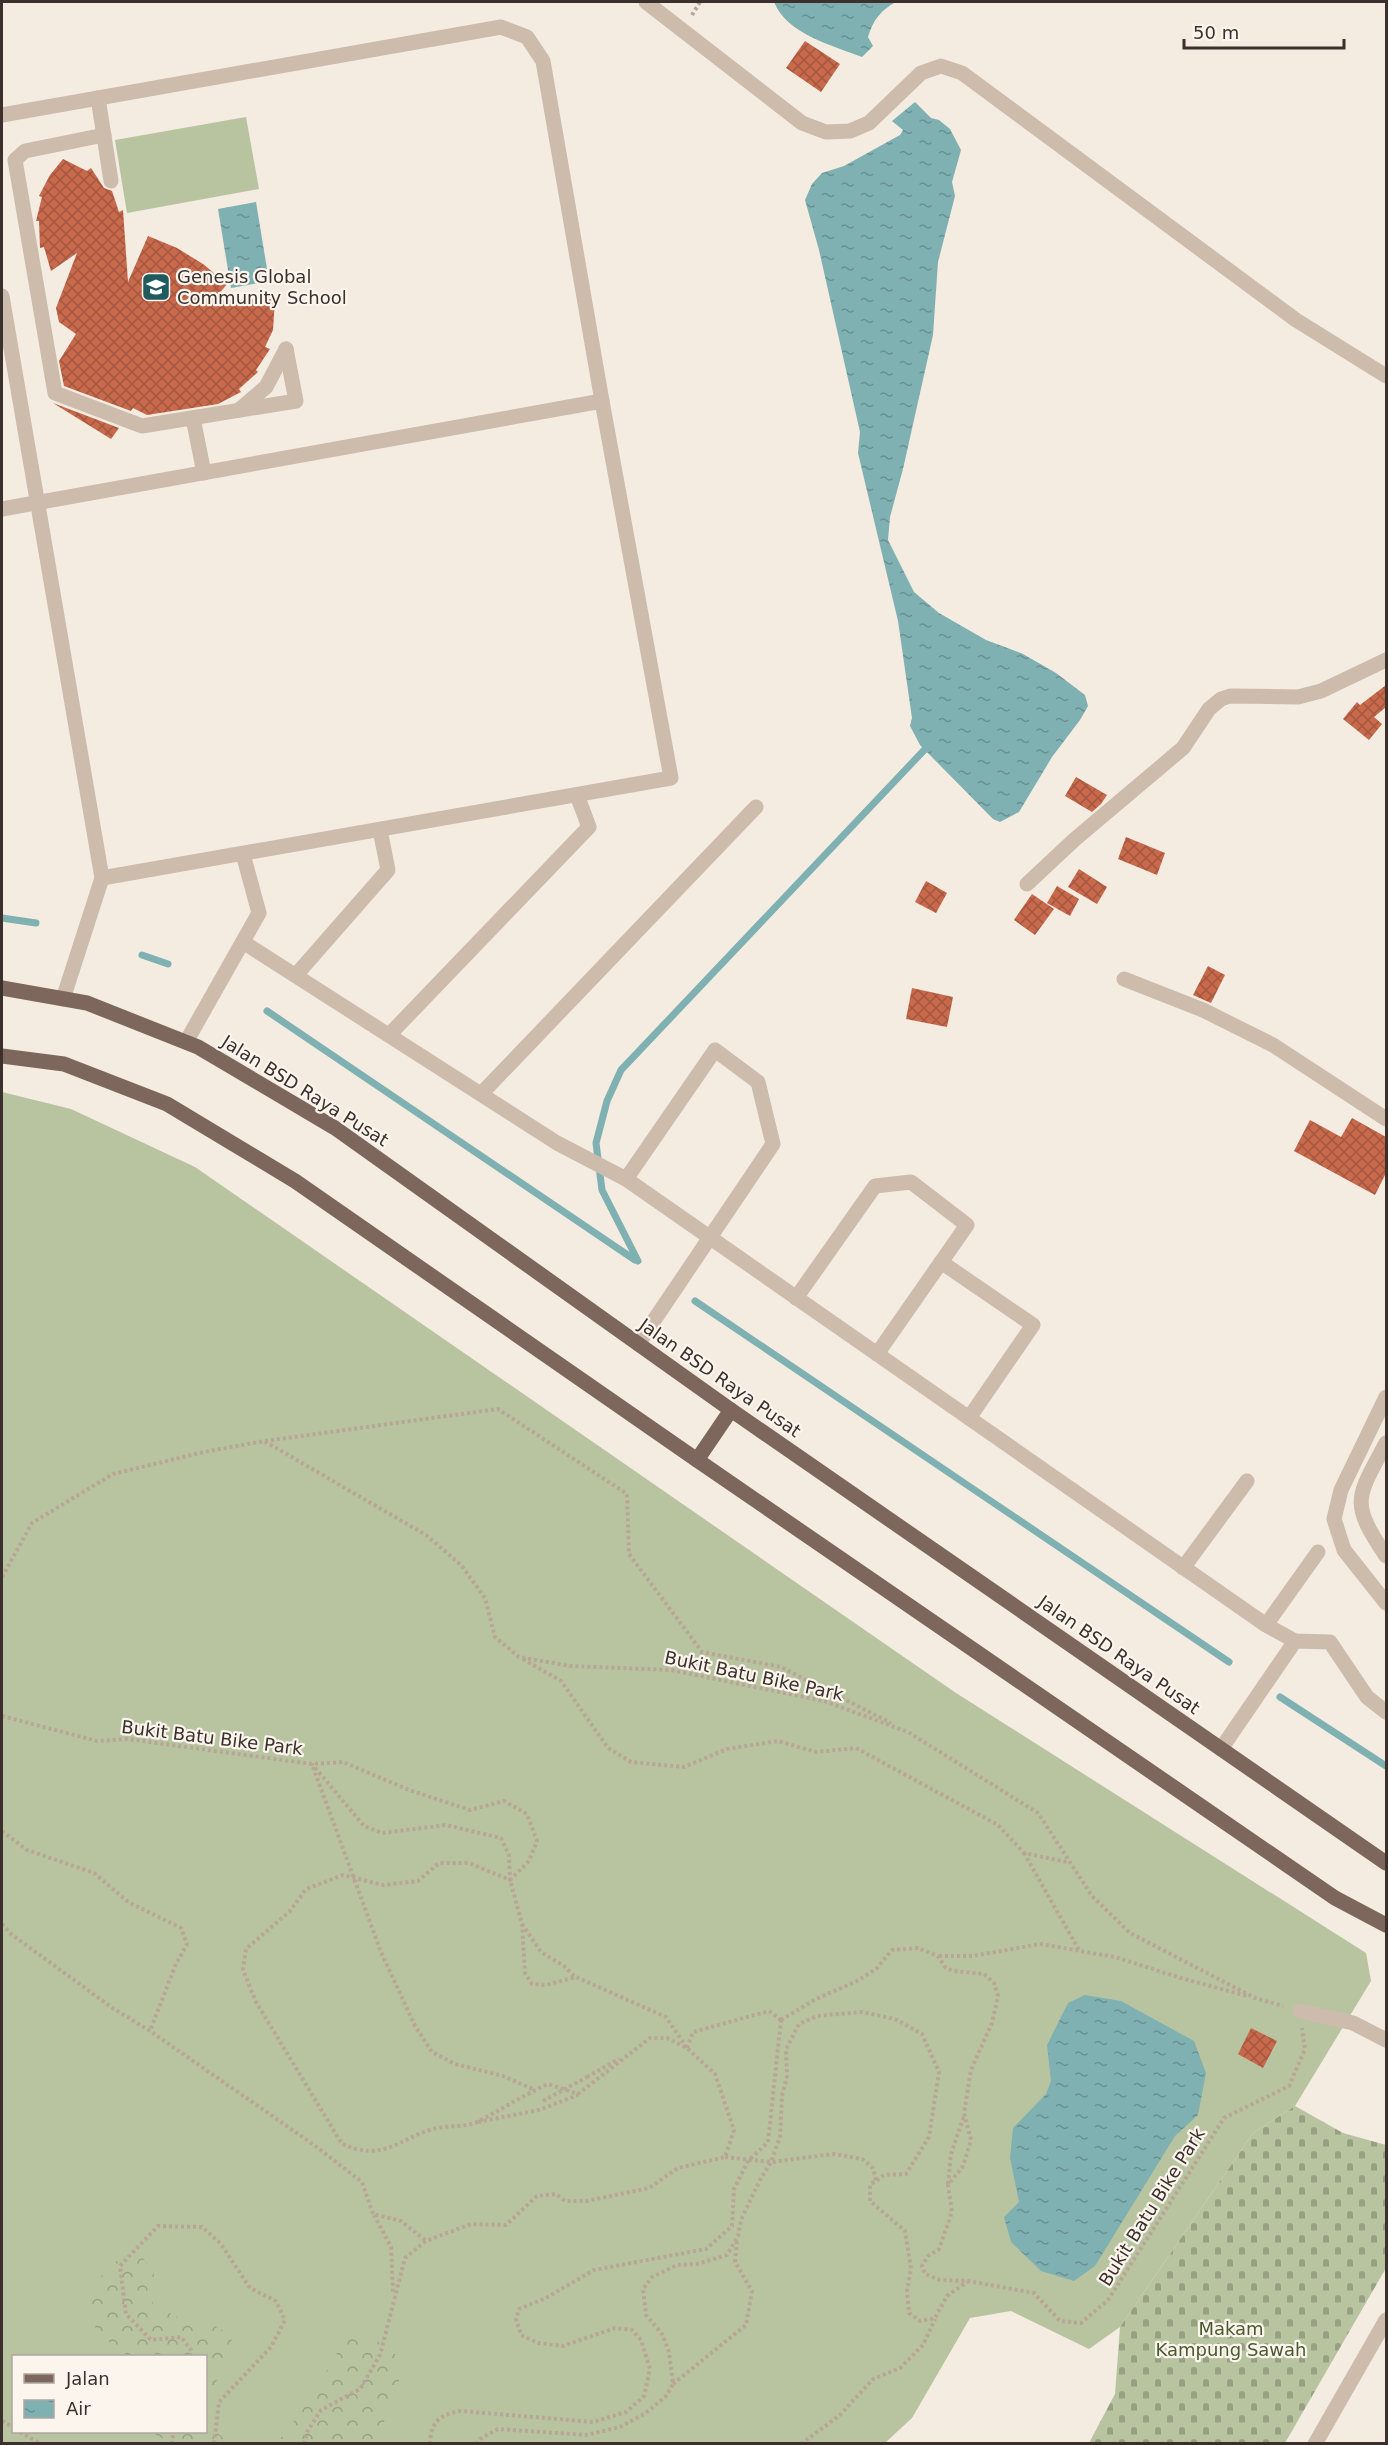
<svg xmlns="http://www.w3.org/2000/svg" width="1388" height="2445" viewBox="0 0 1388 2445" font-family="'DejaVu Sans',sans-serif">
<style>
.grass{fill:#b8c4a0;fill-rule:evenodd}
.forest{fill:url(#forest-crowns)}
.cemetery{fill:url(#cemetery-stones)}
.water{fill:url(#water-ripples)}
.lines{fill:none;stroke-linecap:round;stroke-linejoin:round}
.stream{stroke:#7fb0b2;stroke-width:7}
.building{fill:url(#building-cross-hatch)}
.path{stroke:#b9a596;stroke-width:4;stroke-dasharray:3 3;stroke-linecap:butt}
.minor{stroke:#cdbbac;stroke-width:15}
.major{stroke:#7d675c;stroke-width:15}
.path-bridge{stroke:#b9a596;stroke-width:4;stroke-dasharray:3 3;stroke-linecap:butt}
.labels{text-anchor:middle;stroke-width:4.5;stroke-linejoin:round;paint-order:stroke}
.poi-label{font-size:18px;fill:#3b302b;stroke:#fbf5ee;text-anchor:start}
.street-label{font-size:18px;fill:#3b302b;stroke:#fbf5ee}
.park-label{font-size:18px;fill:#4a5a2e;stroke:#fbf5ee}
</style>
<defs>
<pattern id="forest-crowns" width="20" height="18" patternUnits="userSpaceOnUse" patternTransform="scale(1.5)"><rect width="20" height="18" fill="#b8c4a0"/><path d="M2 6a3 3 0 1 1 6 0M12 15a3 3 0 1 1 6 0" fill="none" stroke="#97a083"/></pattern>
<pattern id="cemetery-stones" width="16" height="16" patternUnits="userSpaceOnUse" patternTransform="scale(1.5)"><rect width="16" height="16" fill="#b8c4a0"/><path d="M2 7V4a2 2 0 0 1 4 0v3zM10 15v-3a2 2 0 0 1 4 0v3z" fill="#97a083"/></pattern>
<pattern id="water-ripples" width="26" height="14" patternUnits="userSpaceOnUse" patternTransform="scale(1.5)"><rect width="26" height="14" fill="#7fb0b2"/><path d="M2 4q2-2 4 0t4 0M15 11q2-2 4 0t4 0" fill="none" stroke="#699091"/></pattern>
<pattern id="building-cross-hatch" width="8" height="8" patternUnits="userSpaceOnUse" patternTransform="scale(1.5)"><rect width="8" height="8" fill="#c8694b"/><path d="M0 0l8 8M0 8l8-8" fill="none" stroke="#a4573f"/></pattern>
</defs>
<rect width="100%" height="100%" fill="#f4ebe1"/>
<!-- grass -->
<g class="grass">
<path d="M246,117L259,189L127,213L115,140Z"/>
<path d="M2,1092L71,1109L195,1167L956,1693L1366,1953L1371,1981L1295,2106L1253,2133L1120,2327L1089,2349L1011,2311L970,2318L912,2418L885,2443H2ZM14,2356H206V2432H14Z"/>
</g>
<!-- forest -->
<g class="forest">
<path d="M143,2258L154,2273L153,2304L181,2319L212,2324L232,2336L230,2353L206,2403V2356H127L98,2333L88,2312L95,2287L110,2262Z"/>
<path d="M351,2329L364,2332L395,2354L400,2378L382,2428L372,2443H277L309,2401Z"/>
<path d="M206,2426L232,2443H172L150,2432H206Z"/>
</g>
<!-- cemetery -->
<path class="cemetery" d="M1295,2106L1343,2133L1386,2145V2268L1285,2443H1089L1115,2394L1120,2327L1253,2133Z"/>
<!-- water -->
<g class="water">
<path d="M774,2H896C881,10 873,20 868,37L873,46L862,57C831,45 787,34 774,2Z"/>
<path d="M915,102L931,118L939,120L950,129L961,150L952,182L955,196L938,262L933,335L903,469L890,517L888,540L914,592L939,613L986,640L1023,654L1056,673L1085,695L1088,706L1080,720L1052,757L1019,812L1000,822L993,819L920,745L910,726L912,718L898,621L858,453L860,432L819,250L805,200L812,184L822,173L844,166L900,135L903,130L892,121Z"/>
<path d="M256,202L269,281L231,288L218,209Z"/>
<path d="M1085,1995L1121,2001L1194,2041L1206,2073L1198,2115L1175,2136L1095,2266L1074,2281L1041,2271L1011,2242L1004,2217L1019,2202L1010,2158L1013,2128L1046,2094L1051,2081L1047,2045L1068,2003Z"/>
</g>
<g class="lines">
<!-- stream -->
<g class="stream">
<path d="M2,918L36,923"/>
<path d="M142,955L168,964"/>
<path d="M267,1011L635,1260"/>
<path d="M638,1261L602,1190L596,1143L607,1101L621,1070L929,745"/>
<path d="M695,1301L1229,1662"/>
<path d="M1280,1697L1386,1766"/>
</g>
</g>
<!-- building -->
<g class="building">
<path d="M805,41L840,64L821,92L786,68Z"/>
<path d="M63,159L87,171L91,168L104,188L112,191L119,212L123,210L128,282L148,236L177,248L203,264L227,284L214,300L275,299L273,330L265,347L270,349L256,370L258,372L239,389L241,392L218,404L147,415L133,408L131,411L64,386L59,361L76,334L59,322L56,308L77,253L51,271L44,247L40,248L39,221H36L42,197L39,196L50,175Z"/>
<path d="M53,403L119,428L111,439Z"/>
<path d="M1386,685V707L1374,717L1382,724L1369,740L1343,719L1357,702L1360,705Z"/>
<path d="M1076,777L1107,795L1101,804L1092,812L1065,796Z"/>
<path d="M1126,837L1165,853L1157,875L1118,859Z"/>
<path d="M1079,869L1107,887L1097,904L1068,887Z"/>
<path d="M926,881L947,893L936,913L915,902Z"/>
<path d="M1057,886L1079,899L1070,916L1047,903Z"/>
<path d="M1032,894L1054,909L1035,935L1014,920Z"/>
<path d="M1208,966L1225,975L1211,1003L1193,995Z"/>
<path d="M912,988L953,997L947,1027L906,1019Z"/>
<path d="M1352,1118L1386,1137V1173L1375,1195L1294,1151L1310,1120L1341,1137Z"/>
<path d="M1251,2028L1277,2041L1263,2068L1238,2054Z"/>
</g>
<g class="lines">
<!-- path -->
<g class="path">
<path d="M692,15L700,2"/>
<path d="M265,1441L498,1409L627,1494L629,1554L702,1652L781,1667L891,1723"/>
<path d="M2,1577L32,1523L113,1474L204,1452L264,1441L426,1535L461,1565L485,1598L495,1637L519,1657L570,1666L671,1670L824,1701L908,1732L1038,1813L1092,1896L1130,1933L1255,1998L1283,2006"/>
<path d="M523,1659L561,1681L608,1748L631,1762L684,1767L727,1749L778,1741L816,1752L856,1748L998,1825L1024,1853L1067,1862"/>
<path d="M2,1716L97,1741L127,1739L312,1764L343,1762L409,1790L470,1810L504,1801L527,1814L537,1841L529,1861L510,1880L522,1924L525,1973L532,1984L546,1985L576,1977L666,2017L687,2048"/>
<path d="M313,1767L381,1952L415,2026L432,2052L455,2064L503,2076L535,2090"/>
<path d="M2,1831L27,1850L94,1873L128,1902L181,1928L187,1944L175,1966L150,2031"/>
<path d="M1024,1853L1079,1950"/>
<path d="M2,1924L11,1934L111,2007L150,2031L314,2145L362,2182L373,2214L401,2221L426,2241"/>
<path d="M522,1924L541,1952L564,1966L575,1977"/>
<path d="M939,1956H973L1040,1944L1115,1957L1181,1978L1247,1996"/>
<path d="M781,2020L816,1999L857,1981L876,1969L892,1950L918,1948L938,1956L945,1967L953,1971L984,1974L994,1983L998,1996L992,2023L971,2070L964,2113L971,2140L963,2166L948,2185L952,2212L939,2249L928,2256L922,2266L925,2274L940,2280L968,2281L1034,2293L1060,2321L1081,2323L1108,2300L1224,2118L1289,2086L1305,2049L1302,2028"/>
<path d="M687,2048L693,2032L769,2011L781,2020"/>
<path d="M587,2077L619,2059"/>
<path d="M478,2122L539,2110L578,2095"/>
<path d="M725,2157L771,2162L834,2154L862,2159L873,2168L876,2181"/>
<path d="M948,2184L951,2154L964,2116"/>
<path d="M374,2215L391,2247L393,2293"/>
<path d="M190,2356L192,2351L181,2337L151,2340L126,2314L120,2266L158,2226L202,2227L221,2244L250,2288L276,2301L285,2320L271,2347L219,2402L214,2444"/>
<path d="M673,2384L746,2325L752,2291L735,2262L737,2240"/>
<path d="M2,2421L14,2428"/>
<path d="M20,2432L41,2444"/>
<path d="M172,2444L173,2432"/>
<path d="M304,2444L307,2432L321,2410L360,2389L380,2355L405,2258L426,2241L471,2224L506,2225L537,2196L556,2194L565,2201H587L649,2188L678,2168L725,2157L734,2130L715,2074L687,2048L667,2038H650L578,2094L548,2084C524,2095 502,2109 479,2121C466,2128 447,2125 433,2129C396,2140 384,2162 342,2144L256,2002L243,1970L246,1949L290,1911L306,1889L343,1875L383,1885L418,1881L439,1863H469L510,1880L509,1855L501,1838L446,1825L382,1833L364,1826L312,1764"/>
<path d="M430,2444C431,2422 439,2415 460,2411L593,2422L626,2412L644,2396L650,2369L641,2340L632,2330L615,2328L563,2346L538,2343L521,2335L516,2319L519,2309L546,2298L594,2270L706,2249L732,2226L734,2189L748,2161L768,2142L781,2020"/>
<path d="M476,2444L480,2439L498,2429L586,2435L620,2427L646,2413L666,2396L673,2384L669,2352L662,2334L646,2315L643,2289L652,2277L677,2265L697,2264L727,2255L738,2236L741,2220L760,2180L771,2162L780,2137L782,2096L787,2076L786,2049L799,2024L817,2016L862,2012L895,2019L922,2034L939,2072L929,2137L906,2174L884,2175L870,2185V2201L905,2231L911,2269L907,2290L909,2313L920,2321L935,2318L947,2296L967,2282"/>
<path d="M801,2444L840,2415L873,2379L900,2368L923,2345L935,2319"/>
</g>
<!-- minor -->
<g class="minor">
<path d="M646,2L802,123L826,132L850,131L869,123L921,73L941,66L962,73L1296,320L1386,376"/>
<path d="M98,98L111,181"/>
<path d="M2,115L501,27L527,37L543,61L602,401L671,778L102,878L2,296"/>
<path d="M104,135L25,151L15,160L55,393L142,426L296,401L286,349"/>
<path d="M239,410L266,387L286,349"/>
<path d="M193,418L204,473"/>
<path d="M2,509L602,401"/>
<path d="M1027,884L1074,840L1183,748L1209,709L1221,699L1230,696L1298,697L1321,691L1386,660"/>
<path d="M243,942L557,1143L626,1179L1266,1625L1295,1641L1330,1642L1367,1697L1386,1712"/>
<path d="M296,975L388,870L380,830"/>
<path d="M1124,979L1203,1010L1273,1045L1386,1119"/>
<path d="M63,999L102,878"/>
<path d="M389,1035L589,827L577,795"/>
<path d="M186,1042L259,913L243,854"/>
<path d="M481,1094L756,807"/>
<path d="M626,1179L715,1050L758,1082L773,1144L638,1344"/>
<path d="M941,1262L1033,1325L969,1418"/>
<path d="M796,1298L875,1186L911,1182L967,1225L877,1354"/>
<path d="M1386,1397L1341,1490L1334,1519L1344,1550L1386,1603"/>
<path d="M1386,1443C1357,1498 1349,1501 1386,1556"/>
<path d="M1183,1568L1247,1481"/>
<path d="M1266,1625L1318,1552"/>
<path d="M1221,1749L1295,1641"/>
<path d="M1300,2011L1353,2023L1386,2040"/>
<path d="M1315,2444L1386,2320"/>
</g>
<!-- major -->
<g class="major">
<path d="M2,988L87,1003L198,1047L335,1128L731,1410L1386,1863"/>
<path d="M2,1056L64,1064L167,1104L295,1181L697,1460L1335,1898L1386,1925"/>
<path d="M697,1460L731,1410"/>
</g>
<!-- path-bridge -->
<path class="path-bridge" d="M543,2101L587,2077"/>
</g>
<!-- icons -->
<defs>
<g id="school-square" transform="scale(1.5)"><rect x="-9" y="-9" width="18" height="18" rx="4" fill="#1f5a5e" stroke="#fbf5ee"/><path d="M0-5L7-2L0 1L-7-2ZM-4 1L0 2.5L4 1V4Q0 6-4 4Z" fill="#fff"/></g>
</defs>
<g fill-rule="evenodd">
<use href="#school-square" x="156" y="287"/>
</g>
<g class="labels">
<!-- poi labels -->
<g class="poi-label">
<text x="177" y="283">Genesis Global<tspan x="177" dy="21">Community School</tspan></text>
</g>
<!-- street labels -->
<g class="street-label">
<text transform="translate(305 1091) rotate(32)" y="6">Jalan BSD Raya Pusat</text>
<text transform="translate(720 1378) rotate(35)" y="6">Jalan BSD Raya Pusat</text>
<text transform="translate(1119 1655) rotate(35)" y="6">Jalan BSD Raya Pusat</text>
<text transform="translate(754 1676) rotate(12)" y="6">Bukit Batu Bike Park</text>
<text transform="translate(212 1738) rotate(7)" y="6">Bukit Batu Bike Park</text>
<text transform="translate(1152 2207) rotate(-58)" y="6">Bukit Batu Bike Park</text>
</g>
<!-- park labels -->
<g class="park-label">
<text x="1231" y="2335">Makam<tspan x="1231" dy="21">Kampung Sawah</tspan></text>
</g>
</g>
<!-- border -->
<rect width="1388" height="2445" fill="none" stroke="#3b302b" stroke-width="6"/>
<!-- legend -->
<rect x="12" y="2355" width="195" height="78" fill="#fbf5ee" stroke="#aea6a0" stroke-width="1.5"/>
<rect x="24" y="2374" width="30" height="9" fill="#7d675c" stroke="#aea6a0" stroke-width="1.5"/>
<text x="66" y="2385" font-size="18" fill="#3b302b">Jalan</text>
<rect x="24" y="2400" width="30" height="18" fill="url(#water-ripples)" stroke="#aea6a0" stroke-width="1.5"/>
<text x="66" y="2415" font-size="18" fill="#3b302b">Air</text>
<!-- scale -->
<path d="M1184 39v9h160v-9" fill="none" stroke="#3b302b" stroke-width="3"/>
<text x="1193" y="39" font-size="18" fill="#3b302b" stroke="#fbf5ee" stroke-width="4.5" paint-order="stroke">50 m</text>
</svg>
